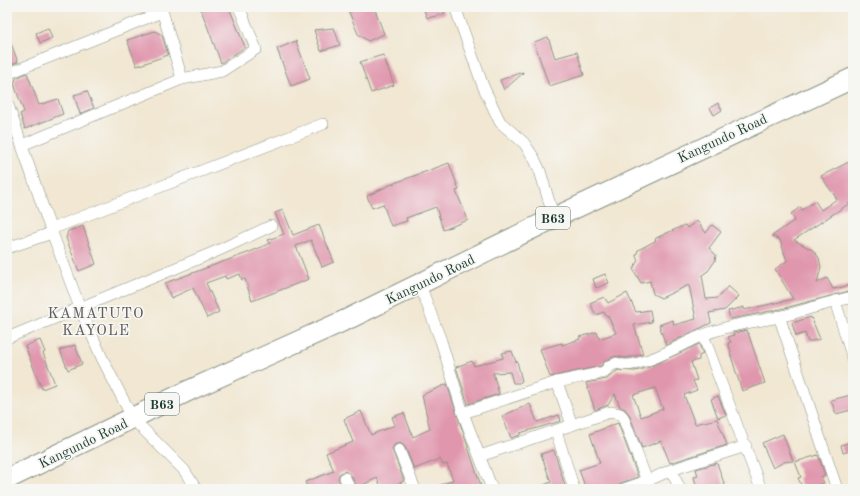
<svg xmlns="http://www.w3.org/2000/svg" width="860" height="496" viewBox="0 0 860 496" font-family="'Old Standard TT',serif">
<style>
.building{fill:#e096ad;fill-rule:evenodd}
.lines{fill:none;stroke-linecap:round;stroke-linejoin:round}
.street-casing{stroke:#889283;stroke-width:12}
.highway-casing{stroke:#889283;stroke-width:22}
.street{stroke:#fff;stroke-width:11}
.highway{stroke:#fff;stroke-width:20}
.labels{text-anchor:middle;stroke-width:3.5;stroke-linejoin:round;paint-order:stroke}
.shield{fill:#f6f6f2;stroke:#60746d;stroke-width:1}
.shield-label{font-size:13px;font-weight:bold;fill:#1f3d34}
.street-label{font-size:14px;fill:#1f3d34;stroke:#f6f6f2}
.neighbourhood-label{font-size:15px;letter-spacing:1px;fill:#635c5e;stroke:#f6f6f2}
</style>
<rect width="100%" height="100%" fill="#f6f6f2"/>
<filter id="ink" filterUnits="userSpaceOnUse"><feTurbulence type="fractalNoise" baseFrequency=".025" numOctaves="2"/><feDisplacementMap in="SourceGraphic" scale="8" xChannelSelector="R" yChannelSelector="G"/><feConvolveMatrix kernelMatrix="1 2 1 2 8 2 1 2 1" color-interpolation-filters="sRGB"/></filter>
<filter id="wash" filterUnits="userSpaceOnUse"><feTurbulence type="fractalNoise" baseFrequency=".012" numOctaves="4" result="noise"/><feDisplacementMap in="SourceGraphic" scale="16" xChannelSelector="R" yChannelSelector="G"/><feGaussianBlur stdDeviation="0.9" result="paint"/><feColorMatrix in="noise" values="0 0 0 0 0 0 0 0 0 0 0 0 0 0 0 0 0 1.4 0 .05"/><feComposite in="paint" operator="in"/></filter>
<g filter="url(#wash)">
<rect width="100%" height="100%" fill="#f1e7d2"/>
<g id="blocks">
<!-- building -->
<g class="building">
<path d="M200,7H229L245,47L221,63Z"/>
<path d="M347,7H374L384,34L368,41L358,34Z"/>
<path d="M423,7H442L445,14L427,18Z"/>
<path d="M48,28L52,38L40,43L36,33Z"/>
<path d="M334,28L340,45L321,51L314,30Z"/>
<path d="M155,31L162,35L168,55L137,66L127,40Z"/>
<path d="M7,33L18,62L7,66Z"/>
<path d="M548,37L555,58L577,52L584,75L549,86L534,42Z"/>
<path d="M296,41L310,79L291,86L277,49Z"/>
<path d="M383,55L394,85L371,93L360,62Z"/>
<path d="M523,72V73L504,90L500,80Z"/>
<path d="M27,73L39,105L58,99L63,114L25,129L20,114L24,112L14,84L16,78Z"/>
<path d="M87,91L94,108L80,114L74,95Z"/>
<path d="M718,103L722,110L714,115L710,108Z"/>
<path d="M853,160V201L794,240L814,251L819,258L821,267L817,283L827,278L833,289L852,285L853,290L781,309L730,319L728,311L744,307V310L793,299L775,269L787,261L780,240L772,236L795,220L791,214L800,207L802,210L815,201L821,210L837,199L821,176Z"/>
<path d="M449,163L459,190L456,191L468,220L443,230L436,207L406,218L407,221L391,226L383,204L372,208L367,196L392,184Z"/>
<path d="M283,210L293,235L319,225L334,262L322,267L311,240L296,246L309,279L252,301L245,279L242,280L240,274L226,279L225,276L206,283L219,312L207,318L193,288L171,298L165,283L250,252L270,243L268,240L284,234L275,213Z"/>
<path d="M697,221L706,233L712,225L721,232L709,248L716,255L715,261L708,271L702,275L706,299L718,298L728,286L739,296L725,310L709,313L711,323L666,345L659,325L673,320L674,325L696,319L689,285L661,298L653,294L650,281L641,283L633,269L638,260L636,256L638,250L655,241L656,238L685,225L687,228Z"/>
<path d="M83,226L96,264L79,271L66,238L68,231Z"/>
<path d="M605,274L609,283L596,288L593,279Z"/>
<path d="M627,293L636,312L650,310L652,322L634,325L643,354L625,358L615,356L605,361L601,366L550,377L540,349L562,343V345L580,339L579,337L597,332L599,339L616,333L608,316H606L604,312L596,315L590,303L604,297L608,303Z"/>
<path d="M811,317L820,339L808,342L805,333L796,336L792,323Z"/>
<path d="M747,330L765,383L742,391L730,353L731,352L728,343L731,342L728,337L734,335L733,333Z"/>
<path d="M40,340L45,352L43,353L55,384L42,389L25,346Z"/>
<path d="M699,344L703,354L699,356V360L691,362L697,380L693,381L697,390L684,395L695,424L717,419L727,445L670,463L661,441L642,448L629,414L625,409L620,407L615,394L608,405L595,410L586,383L607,379L618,370L635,371L647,368ZM655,388L663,409L641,417L633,395Z"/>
<path d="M75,345L82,364L68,370L60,350Z"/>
<path d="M512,351L516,362L517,361L522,381L519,383H513L510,372L493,373L499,394L468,404L456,367L472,361L474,366L503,358L502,353Z"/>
<path d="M447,384L482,489H432L453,480L447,464L443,465L440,459L414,469L405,447L400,443L394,445L392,449L404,481L387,489H382L377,478L357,488L351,475L345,471L339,474L338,478L340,484L329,489H308L305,482L334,471L326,453L353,442L344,419L361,411L371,435L395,425L392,417L404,413L413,437L430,429L422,395Z"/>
<path d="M851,395L853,403V406H850L851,410L836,414L831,400Z"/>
<path d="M718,396L726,415L718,418L711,399Z"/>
<path d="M530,404L537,422L559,415L561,421L520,433V435L511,438L502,416Z"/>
<path d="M618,423L638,477L621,483L617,489H586L579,470L600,463L590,434Z"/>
<path d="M783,434L793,461L784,462L773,468L762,443Z"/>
<path d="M853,441V450L843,453L841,445Z"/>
<path d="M554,450L566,489H535L551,482L541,454Z"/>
<path d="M818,455L825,475L821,477L824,483L819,485L820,489H803L798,478L801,477L795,462Z"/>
<path d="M717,463L726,489H697L694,477L698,476L696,469Z"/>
</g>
</g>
</g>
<g filter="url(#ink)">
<use href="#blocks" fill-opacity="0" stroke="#889283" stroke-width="1"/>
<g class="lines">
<!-- street casing -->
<g class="street-casing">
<g id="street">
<path d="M455,7L483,86L500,122L524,143L534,158L540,171L551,208L556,217"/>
<path d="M7,74L162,12"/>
<path d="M182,79L222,71L256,49L239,7"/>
<path d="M7,102L47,219L80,308L102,358L133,419L184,470L196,489"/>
<path d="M22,145L182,79L161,7"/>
<path d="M51,229L323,124"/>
<path d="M7,248L52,233"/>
<path d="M420,285L441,341L463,413L492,489"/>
<path d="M835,301L853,359"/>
<path d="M779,316L837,489"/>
<path d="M703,335L761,489"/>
<path d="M7,338L217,251L271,226"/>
<path d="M557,382L572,425"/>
<path d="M463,413L557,382L605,372L608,367L617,363C634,372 679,346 696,338C725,325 749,323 779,317C804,311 828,302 853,297"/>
<path d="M556,431L574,489"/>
<path d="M399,450L415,489"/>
<path d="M480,456L610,412L620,414L623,417L647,481L671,470L746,446"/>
<path d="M671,470L680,489"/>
<path d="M345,478L350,489"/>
<path d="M624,489L647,481"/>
</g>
</g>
<!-- highway casing -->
<g class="highway-casing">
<path id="highway" d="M7,479L190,390L350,318L556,217L853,78"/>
</g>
<!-- street -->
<use href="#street" class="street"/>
<!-- highway -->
<use href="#highway" class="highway"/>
</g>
</g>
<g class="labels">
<!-- shield labels -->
<g class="shield">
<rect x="536" y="207" width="34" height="22" rx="3"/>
<rect x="145" y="393" width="34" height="22" rx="3"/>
</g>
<g class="shield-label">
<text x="553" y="223">B63</text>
<text x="162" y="409">B63</text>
</g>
<!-- street labels -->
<g class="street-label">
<text transform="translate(722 138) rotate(-25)" y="5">Kangundo Road</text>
<text transform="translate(430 279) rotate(-26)" y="5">Kangundo Road</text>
<text transform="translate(83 443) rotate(-26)" y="5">Kangundo Road</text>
</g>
<!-- neighbourhood labels -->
<g class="neighbourhood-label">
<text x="96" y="318">KAMATUTO<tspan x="96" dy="17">KAYOLE</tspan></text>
</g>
</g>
<!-- margin -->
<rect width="860" height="496" fill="none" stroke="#f6f6f2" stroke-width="24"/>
</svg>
